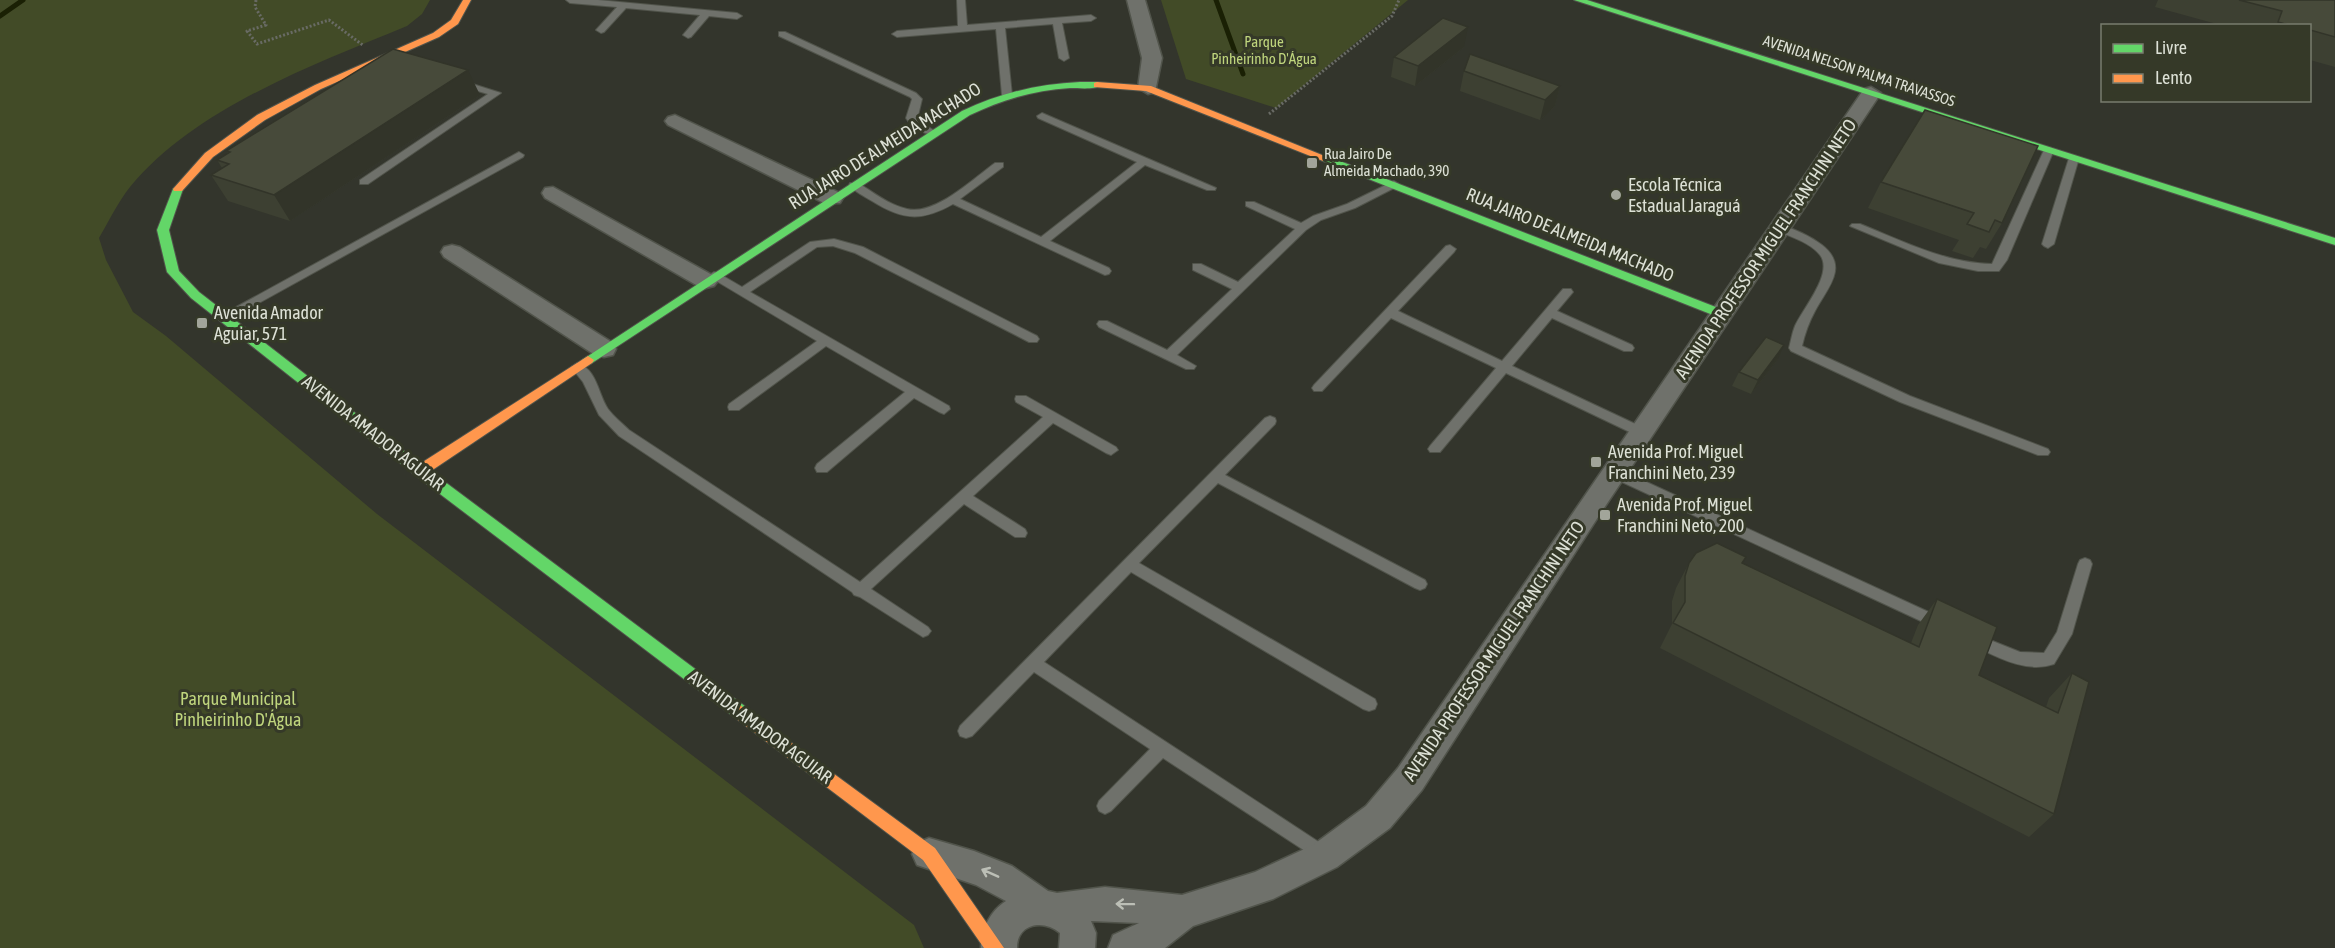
<svg xmlns="http://www.w3.org/2000/svg" width="2335" height="948" viewBox="0 0 2335 948" font-family="'Asap Condensed',sans-serif">
<style>
.green{fill:#424b27}
.lines{fill:none;stroke-linecap:round;stroke-linejoin:round}
.stream{stroke:#1a2004;stroke-width:5}
.lane-casing{stroke:#51544b;stroke-width:2}
.street-casing{stroke:#51544b;stroke-width:3}
.fast-casing{stroke:#51544b;stroke-width:2}
.slow-casing{stroke:#51544b;stroke-width:2}
.path{stroke:#696b65;stroke-width:3;stroke-dasharray:2 2;stroke-linecap:butt}
.lane{fill:#6f716b;fill-rule:evenodd}
.street{fill:#6f716b;fill-rule:evenodd}
.fast{fill:#63d668;fill-rule:evenodd}
.slow{fill:#ff974d;fill-rule:evenodd}
.wall{fill:#3d4032}
.shaded-wall{fill:#323429}
.building{fill:#474a3a;stroke:#323429;stroke-width:1.5}
.oneway{stroke:#bcbfb6}
.poi-dot{fill:#a2a59a;stroke:#353928;stroke-width:2}
.labels{text-anchor:middle;stroke-width:6;stroke-linejoin:round;paint-order:stroke}
.far-park-label{font-size:15px;fill:#bfd57d;stroke:#353928}
.far-street-label{font-size:15px;fill:#dde1d6;stroke:#353928}
.far-poi-label{font-size:15px;fill:#dde1d6;stroke:#353928;text-anchor:start}
.street-label{font-size:18px;fill:#dde1d6;stroke:#353928}
.poi-label{font-size:18px;fill:#dde1d6;stroke:#353928;text-anchor:start}
.park-label{font-size:18px;fill:#bfd57d;stroke:#353928}
</style>
<rect width="100%" height="100%" fill="#33352c"/>
<!-- green -->
<g class="green">
<path d="M0,0H430L422,14L407,26C315,64 195,108 130,187C118,202 109,221 99,238L106,260L133,312L166,336L377,514L914,925L924,948H0Z"/>
<path d="M1161,0H1408L1276,108L1186,79Z"/>
</g>
<g class="lines">
<!-- stream -->
<g class="stream">
<path d="M1216,0L1243,74"/>
<path d="M0,16L23,0"/>
</g>
<!-- lane casing -->
<g class="lane-casing">
<g id="lane">
<path d="M566,0H598L737,13L742,16L737,19L709,16L691,37L688,38L683,35L700,15L626,8L604,32L601,33L596,30L617,7L570,3Z"/>
<path d="M957,0H965L967,25L1091,15L1096,18L1091,21L1062,23L1069,58L1064,61L1059,58L1053,24L1005,28L1012,95L1007,98L1002,95L996,29L897,37L892,34L897,31L958,26Z"/>
<path d="M779,32H785L916,93L922,99L917,120L938,133L937,135C926,136 911,127 906,118L912,99L910,97L779,36Z"/>
<path d="M460,80L501,93L368,184H360V180L488,94L457,85V81Z"/>
<path d="M1042,113L1216,188L1215,190H1207L1145,165L1050,241L1109,268L1111,271L1109,274L1105,275L953,204C922,222 902,220 872,201C864,196 855,192 849,185L850,183H858C873,192 889,205 907,209C935,216 974,178 995,163H1003V167L960,199L1041,237L1137,162L1038,118L1037,116Z"/>
<path d="M2049,147L2054,150L2007,260L1999,271H1978L1939,263L1850,226L1852,224H1860C1903,241 1945,263 1992,264L2044,150Z"/>
<path d="M519,152L524,155L523,157L228,320L224,321L218,317Z"/>
<path d="M2074,155L2079,158L2054,244L2048,248L2044,246L2042,244L2069,158Z"/>
<path d="M1394,181L1399,184L1398,186L1355,208L1321,220L1306,230L1177,355L1196,366L1194,369H1186L1099,327L1097,324L1099,321H1107L1167,350L1232,289L1193,270V264H1201L1238,282L1295,229L1246,206V202H1254L1301,223L1313,216L1347,204Z"/>
<path d="M1780,225C1795,229 1810,236 1822,245C1850,267 1827,288 1815,311C1809,322 1805,333 1802,346L1910,396L2048,449L2050,452L2048,455H2038L1900,402L1791,351L1789,348C1791,341 1792,333 1795,326C1803,308 1834,273 1820,255C1810,242 1790,237 1776,230V226Z"/>
<path d="M834,239L863,247L1037,336L1039,339L1037,342H1029L855,253L833,246L817,247L750,292L949,406L950,409L944,414L939,412L914,398L827,472H817L815,468L817,464L905,392L826,346L739,410H729L728,407L729,404L817,341L708,276L714,272L718,273L742,287L810,242Z"/>
<path d="M1450,245L1456,249L1454,252L1398,311L1502,361L1563,289H1571L1573,292L1557,311L1632,345L1634,348L1632,351H1624L1552,318L1512,366L1646,429L1648,432L1646,435H1636L1506,373L1440,452H1430L1428,449L1430,446L1496,368L1391,318L1322,391H1314L1312,388L1314,385L1446,246Z"/>
<path d="M577,363C597,369 598,394 608,409C614,417 622,423 629,430L860,582L1043,417L1016,402L1015,399L1016,396H1026L1116,447L1118,450L1111,455L1106,453L1053,423L973,496L1025,529L1027,533L1025,537H1015L964,504L871,589L928,627L931,631L928,635L923,637L860,597L854,595L852,592L619,436L599,415L583,382L571,367Z"/>
<path d="M1270,416L1275,418L1276,421L1275,424L1225,475L1425,580L1427,584L1425,588L1420,590L1415,588L1218,483L1139,563L1375,699L1377,704L1375,709L1369,711L1363,709L1131,572L1044,662L1331,850L1334,856L1331,862L1325,864L1163,758L1111,811L1105,814L1099,811L1097,806L1099,801L1150,749L1034,672L972,736L966,738L960,736L958,731L960,726L1265,418Z"/>
<path d="M1614,467L1946,620L1948,624L1946,628L1941,630L1936,628L1609,476L1607,472L1609,468Z"/>
<path d="M2085,558L2090,560L2092,564L2072,634L2054,664C2026,674 1995,656 1970,644L1967,640L1970,636L1975,634L2020,652L2044,653L2057,632L2078,564L2080,560Z"/>
</g>
</g>
<!-- street casing -->
<g class="street-casing">
<g id="street">
<path d="M1127,0H1145L1162,58L1155,92L1148,94L1138,88L1142,58Z"/>
<path d="M1871,87L1881,93L1600,514L1422,790L1390,828L1337,867L1273,899L1193,926L1165,948H1108L1113,935L1139,923L1091,921L1096,933L1095,948H1059L1060,933C1044,919 1017,923 1017,948H981C981,930 990,911 1006,901L976,885L917,865L912,854L917,843L929,838L974,851L1012,866L1048,891L1057,893L1105,887L1182,895L1255,872L1313,845L1366,806L1398,768L1864,89Z"/>
<path d="M675,115L840,193L843,198L840,203H824L668,125L665,121L668,117Z"/>
<path d="M553,187L714,276L718,281L714,286L706,288L698,286L545,198L542,193L545,188Z"/>
<path d="M452,245L460,247L613,343L616,349L613,355L604,357L595,355L444,257L441,252L444,247Z"/>
</g>
</g>
<!-- fast casing -->
<g class="fast-casing">
<g id="fast">
<path d="M1574,0H1587L2335,238V245Z"/>
<path d="M1080,82H1097L1102,85C1094,90 1080,88 1070,88C1034,90 1002,100 970,115L592,363L588,364L582,360L962,111C1000,93 1038,84 1080,82Z"/>
<path d="M1327,156L1726,311L1728,314L1726,317H1718L1323,161L1322,159Z"/>
<path d="M178,186L183,189L169,230L179,271L199,292L425,467L746,707L748,712L746,717L740,719L734,717L415,475L191,298L167,272L157,230L173,189Z"/>
</g>
</g>
<!-- slow casing -->
<g class="slow-casing">
<g id="slow">
<path d="M463,0H471L458,24L439,37L321,89L265,120L213,157L182,191H174L173,189L205,153L257,115L315,85L433,33L451,20Z"/>
<path d="M1097,82L1151,86L1332,159L1331,161H1323L1146,91L1094,87V83Z"/>
<path d="M588,356L594,360L592,363L425,475H415L413,471L415,467Z"/>
<path d="M740,705L935,848L1004,948H984L923,860L734,717L732,712L734,707Z"/>
</g>
</g>
<!-- path -->
<g class="path">
<path d="M256,0L255,7L266,25L247,31L257,44L329,20L364,46"/>
<path d="M1269,114L1392,16L1399,0"/>
</g>
<!-- lane -->
<use href="#lane" class="lane"/>
<!-- street -->
<use href="#street" class="street"/>
<!-- fast -->
<use href="#fast" class="fast"/>
<!-- slow -->
<use href="#slow" class="slow"/>
</g>
<!-- wall -->
<g class="wall">
<path d="M2158,0H2335V67L2310,60V26H2224L2155,7Z"/>
<path d="M1464,47L1415,86L1391,77L1394,57Z"/>
<path d="M1464,71L1560,86L1555,106L1540,120L1460,91Z"/>
<path d="M480,95L290,221L228,201L211,175L222,168L217,160L228,153L226,151Z"/>
<path d="M1881,182L2002,223L1986,249L1980,247L1973,258L1952,251L1959,240L1868,208Z"/>
<path d="M1778,359L1751,394L1732,386L1739,372Z"/>
<path d="M1689,563H1742L1911,643L1918,625L1937,599L1979,675L2046,707L2049,698L2072,673L2054,814L2029,837L1660,648L1672,624V601L1676,588Z"/>
</g>
<!-- shaded-wall -->
<g class="shaded-wall">
<path d="M1468,27L1464,47L1415,86L1418,66Z"/>
<path d="M468,70L480,95L290,221L274,195Z"/>
<path d="M1560,86L1555,106L1540,120L1545,100Z"/>
<path d="M1784,345L1778,359L1751,394L1758,380Z"/>
</g>
<!-- building -->
<g class="building">
<path d="M2239,0H2335V37L2310,30V26H2292L2278,22L2282,11Z"/>
<path d="M1443,18L1468,27L1418,66L1394,57Z"/>
<path d="M393,49L468,70L274,195L211,175L229,164L217,160L230,152L226,151Z"/>
<path d="M1470,54L1560,86L1545,100L1464,71Z"/>
<path d="M1925,110L2038,146L2002,223L1995,220L1989,232L1967,224L1974,213L1881,182Z"/>
<path d="M1766,337L1784,345L1758,380L1739,372Z"/>
<path d="M1717,543L1746,557L1742,563L1919,647L1937,599L1997,627L1979,675L2058,713L2072,673L2089,682L2054,814L1673,623L1685,602V576L1689,563L1696,553Z"/>
</g>
<!-- one-way arrows -->
<defs><path id="oneway-shaft" d="M-6 0H5M1.5-3L5.5 0L1.5 3" fill="none" stroke-width="1.6" stroke-linecap="round" stroke-linejoin="round" transform="scale(1.5)"/></defs>
<g class="oneway">
<use href="#oneway-shaft" transform="translate(990 873) rotate(-156)"/>
<use href="#oneway-shaft" transform="translate(1125 904) rotate(-179)"/>
</g>
<!-- markers -->
<g class="poi-dot">
<rect x="1306" y="157" width="12" height="12" rx="3"/>
<circle cx="1616" cy="195" r="6"/>
<rect x="196" y="317" width="12" height="12" rx="3"/>
<rect x="1590" y="456" width="12" height="12" rx="3"/>
<rect x="1599" y="509" width="12" height="12" rx="3"/>
</g>
<g class="labels">
<!-- far-park labels -->
<g class="far-park-label">
<text x="1264" y="47">Parque<tspan x="1264" dy="17">Pinheirinho D'Água</tspan></text>
</g>
<!-- far-street labels -->
<g class="far-street-label">
<text transform="translate(1859 71) rotate(18)" y="5">AVENIDA NELSON PALMA TRAVASSOS</text>
</g>
<!-- far-poi labels -->
<g class="far-poi-label">
<text x="1324" y="159">Rua Jairo De<tspan x="1324" dy="17">Almeida Machado, 390</tspan></text>
</g>
<!-- street labels -->
<g class="street-label">
<text transform="translate(885 146) rotate(-32)" y="6">RUA JAIRO DE ALMEIDA MACHADO</text>
<text transform="translate(1570 235) rotate(22)" y="6">RUA JAIRO DE ALMEIDA MACHADO</text>
<text transform="translate(1766 249) rotate(-56)" y="6">AVENIDA PROFESSOR MIGUEL FRANCHINI NETO</text>
<text transform="translate(373 433) rotate(38)" y="6">AVENIDA AMADOR AGUIAR</text>
<text transform="translate(1494 651) rotate(-56)" y="6">AVENIDA PROFESSOR MIGUEL FRANCHINI NETO</text>
<text transform="translate(760 727) rotate(37)" y="6">AVENIDA AMADOR AGUIAR</text>
</g>
<!-- poi labels -->
<g class="poi-label">
<text x="1628" y="191">Escola Técnica<tspan x="1628" dy="21">Estadual Jaraguá</tspan></text>
<text x="214" y="319">Avenida Amador<tspan x="214" dy="21">Aguiar, 571</tspan></text>
<text x="1608" y="458">Avenida Prof. Miguel<tspan x="1608" dy="21">Franchini Neto, 239</tspan></text>
<text x="1617" y="511">Avenida Prof. Miguel<tspan x="1617" dy="21">Franchini Neto, 200</tspan></text>
</g>
<!-- park labels -->
<g class="park-label">
<text x="238" y="705">Parque Municipal<tspan x="238" dy="21">Pinheirinho D'Água</tspan></text>
</g>
</g>
<!-- legend -->
<rect x="2101" y="24" width="210" height="78" fill="#353928" stroke="#787c6e" stroke-width="1.5"/>
<rect x="2113" y="44" width="30" height="9" fill="#63d668" stroke="#787c6e" stroke-width="1.5"/>
<text x="2155" y="54" font-size="18" fill="#dde1d6">Livre</text>
<rect x="2113" y="74" width="30" height="9" fill="#ff974d" stroke="#787c6e" stroke-width="1.5"/>
<text x="2155" y="84" font-size="18" fill="#dde1d6">Lento</text>
</svg>
